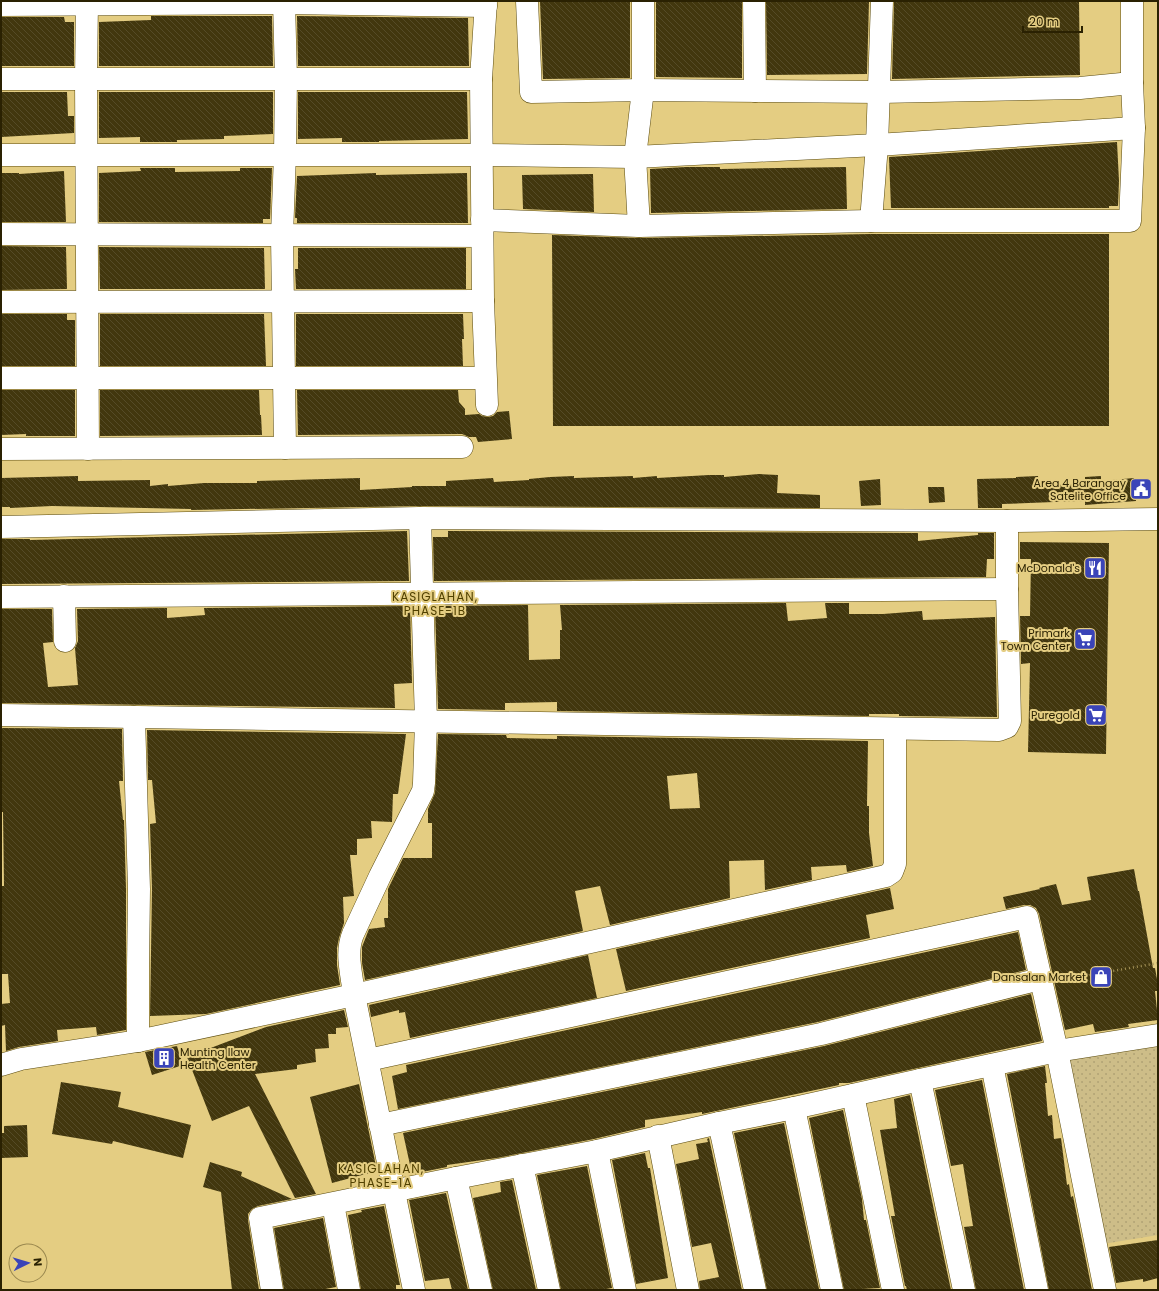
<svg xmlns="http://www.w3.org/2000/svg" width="1159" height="1291" viewBox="0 0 1159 1291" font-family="Poppins,sans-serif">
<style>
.grass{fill:url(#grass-dots)}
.building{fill:url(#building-back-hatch);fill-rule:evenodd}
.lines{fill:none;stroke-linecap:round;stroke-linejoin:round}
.minor-casing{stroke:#5b4b0e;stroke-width:23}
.path{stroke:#a49256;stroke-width:2.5;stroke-dasharray:1 3;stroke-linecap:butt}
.minor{stroke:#fff;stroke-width:22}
.labels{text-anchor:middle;stroke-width:4;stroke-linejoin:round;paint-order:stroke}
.poi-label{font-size:11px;fill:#2a2102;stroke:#e4cd82;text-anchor:end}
.neighbourhood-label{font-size:12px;letter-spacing:1px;fill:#514100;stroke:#e4cd82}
</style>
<defs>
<pattern id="grass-dots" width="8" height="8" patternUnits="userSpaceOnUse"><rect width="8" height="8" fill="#cdbd88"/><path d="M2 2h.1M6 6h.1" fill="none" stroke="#b0a274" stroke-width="1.8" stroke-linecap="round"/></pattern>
<pattern id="building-back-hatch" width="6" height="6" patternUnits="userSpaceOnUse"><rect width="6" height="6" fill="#42370e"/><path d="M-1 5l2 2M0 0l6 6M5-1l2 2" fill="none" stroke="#554b27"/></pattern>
</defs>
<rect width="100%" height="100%" fill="#e4cd82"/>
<!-- grass -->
<path class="grass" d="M1158,1043V1235L1103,1244L1067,1059Z"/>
<!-- building -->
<g class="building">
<path d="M540,1H630V78L543,79Z"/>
<path d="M656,1H742V78L656,77Z"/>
<path d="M766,1H869L867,74L767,75Z"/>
<path d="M894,1H1079L1080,75L892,79Z"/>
<path d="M151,16H272L273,66H99V22L151,20Z"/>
<path d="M297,16L468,18L469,66H298Z"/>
<path d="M1,17H64L65,22H74V66H1Z"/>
<path d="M1,92H67L68,116H74V133L1,137Z"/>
<path d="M99,92H273V134L224,136V139L177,140V142H140V137L99,138Z"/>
<path d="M298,92H467L468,139L379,141V142H342V138L298,139Z"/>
<path d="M1117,142L1119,181L1118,206H1109V208H891L889,157Z"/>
<path d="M686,167H720V169L846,167L847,209L651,213L650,169Z"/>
<path d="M140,168H175V172L240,171V168H272L270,219H263V223L99,222V173L141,171Z"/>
<path d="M64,171L66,222H1V173H19V174Z"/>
<path d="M376,173V175L467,173L468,223H297V218H295L297,176Z"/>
<path d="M593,174L594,212L523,209L522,175Z"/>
<path d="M871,234H1109V426H553L552,235L639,238Z"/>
<path d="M1,246L66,247L67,289L1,290Z"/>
<path d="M99,247L264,248L265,289H100Z"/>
<path d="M298,248H466V289H296L295,269H298Z"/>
<path d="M1,314H67V320H75V366H1Z"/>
<path d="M100,314H264L266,366H100Z"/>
<path d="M296,314H463L464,339H462L463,366H296Z"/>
<path d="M1,390H75V436H26V434L1,435Z"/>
<path d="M100,390H259L260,415H261L262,435L100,436Z"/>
<path d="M297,390H458L459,402L465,409V415L479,414L482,416L488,417L493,416L497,412L509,411L512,439L478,442L476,437H469L462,434L298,435Z"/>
<path d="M759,474L778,475L777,493L820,495V508L420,506L191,510V509L52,506L10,508V507H1V478L78,476V481L150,480V486L168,484V486L204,483H257V481L360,478V490L412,487V486H446V481L493,478L494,482L529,480V479L550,477L574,476V478L633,476V478L657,476V478L709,475H724V477Z"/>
<path d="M1038,476L1039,485L1085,484V477L1101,476V481L1134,478L1136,501L1085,505V501L1054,502L1002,504V508H978L977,479L1016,478V477Z"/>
<path d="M880,479L881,505L861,506L859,481Z"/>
<path d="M928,487H944L945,502L929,503Z"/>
<path d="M407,531L409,581L1,584V539H30V540Z"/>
<path d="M448,531L918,533V541L978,535V533H994V559H987L986,577L434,581L433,537H448Z"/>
<path d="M1020,542L1109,543L1106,754L1028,752L1030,663L1021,664L1020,616H1030L1031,559H1020Z"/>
<path d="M786,603L788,621L827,618L825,603H849V614H883L922,611L923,620L995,617L997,717L899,716V714H869V716L557,711V702L505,703V710L438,709L435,606L528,605L529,660L560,659V630H562L560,605Z"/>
<path d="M410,606L412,683L394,684L395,708L1,703V609H52L53,642L43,643L48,687L78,685L75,648L78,641L77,609L167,608V618L205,615L204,608Z"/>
<path d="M1,728L122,729L123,781H119L123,820H124L126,889V1030L97,1035L96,1027L57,1030L58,1041L19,1047L6,1051L5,1025L1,1026V1004L10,1003L8,974H1V886H4L3,812H1Z"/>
<path d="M147,730L406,734L398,794H393L392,822L371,821L372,838L357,839V855H350L354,896L343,897L344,923L339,938L337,948V965L340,985L206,1014L150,1016L152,889L150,824L156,823L152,780H148Z"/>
<path d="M438,734L506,735L507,738L557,739V736L868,741L867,806H869V833L873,866L847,872L846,865L811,867L812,880L765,890L764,860L729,861L730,898L610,925L600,886L575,891L583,931L365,980L362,963V947L369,929L385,927L384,918H388V889L403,858H432V823H428V809L435,793ZM697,773L700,808L670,809L667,776Z"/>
<path d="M1134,869L1138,891H1139L1153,968H1155L1158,985V991H1155L1158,1020L1128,1024L1129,1027L1095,1032L1093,1024L1065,1030L1039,914L1036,908L1030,905H1024L1006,909L1003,897L1040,889L1039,888L1056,884L1062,905L1091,900L1087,877Z"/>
<path d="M890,888L894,909L866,915L870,938L626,991L616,949Z"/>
<path d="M1018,932L1026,970L818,1022L398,1109L392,1076L407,1072L406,1065Z"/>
<path d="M588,955L597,998L410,1038L405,1012L399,1013V1010L371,1017L369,1005Z"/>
<path d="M1031,994L1042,1041L849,1083H839V1085L702,1114V1112L645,1120V1127L594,1139L497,1158L447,1165V1167L412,1174L403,1133L824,1046Z"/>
<path d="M344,1010L348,1027L336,1028V1034H328L329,1048L315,1049L316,1062L297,1065V1069L255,1074L316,1194L295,1198L249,1106L212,1121L187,1057L266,1027Z"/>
<path d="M177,1046L183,1065L152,1075L145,1052Z"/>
<path d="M1045,1066L1047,1083H1045L1048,1116L1052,1115L1054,1139L1061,1138L1067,1185L1069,1184L1071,1197L1073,1196L1092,1290H1049L1007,1074Z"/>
<path d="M982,1080L1024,1290H976L964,1227L973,1226L963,1164L951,1166L935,1090Z"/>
<path d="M61,1082L121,1092L118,1107L191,1125L183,1158L113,1141L112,1144L52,1134Z"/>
<path d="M359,1084L377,1171L332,1183L310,1097Z"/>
<path d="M910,1095L935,1215L951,1290H907L906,1286H905L891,1216H895L880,1130L897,1128L894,1099Z"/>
<path d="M843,1110L862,1199L864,1220H866L880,1288L844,1290L809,1118Z"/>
<path d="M784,1123L819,1289L767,1290L734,1133Z"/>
<path d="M27,1125L28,1157L1,1158V1133H4V1126Z"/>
<path d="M709,1138L742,1290H700L699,1281L719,1277L711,1243L692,1247L676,1164L699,1159L696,1144L708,1142L707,1139Z"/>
<path d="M645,1153L648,1168H650L668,1278L636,1284L612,1160Z"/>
<path d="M210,1162L242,1172L241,1176L292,1199L258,1206L252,1209L248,1214V1220L259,1290H232L221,1192L203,1187Z"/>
<path d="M587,1166L612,1288L600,1290H561L537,1175Z"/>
<path d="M512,1180L536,1290H493L473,1198L501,1192L500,1182Z"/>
<path d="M446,1193L468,1290H452L449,1278L425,1281L409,1200Z"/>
<path d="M384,1206L400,1285H396V1290H361L348,1215L362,1212L361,1210Z"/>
<path d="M323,1218L336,1287L320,1290H284L274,1228Z"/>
<path d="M1158,1240V1278L1143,1282V1279L1116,1283L1109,1247Z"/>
</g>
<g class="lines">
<!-- minor casing -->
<g class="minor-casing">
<g id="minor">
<path d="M87,1L86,79L88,449"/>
<path d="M284,1L286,79L285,154L282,235L285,448"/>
<path d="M486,1L481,79L483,301L487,405"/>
<path d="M527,1L531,92L643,90L880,92L1080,88L1132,83"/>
<path d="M754,1L755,91"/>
<path d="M1,5L284,3L486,6"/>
<path d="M1,79H481"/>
<path d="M1,155H482L635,157L877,145L1134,128"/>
<path d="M482,220L639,226L871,221H1130L1134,128L1132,83V1"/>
<path d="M871,221L877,145L882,1"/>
<path d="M639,226L635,157L643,90V1"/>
<path d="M1,234L482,236"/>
<path d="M1,302L483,301"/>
<path d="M1,378H485"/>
<path d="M1,449L462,447"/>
<path d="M1,527L420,518L1007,521L1158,519"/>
<path d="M64,596L65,641"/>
<path d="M1,597L1007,589"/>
<path d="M1,715L999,730L1007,727L1010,721L1007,589V521"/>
<path d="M134,717L139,889L138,968V1041"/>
<path d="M368,1060L1027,917L1057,1051L1105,1290"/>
<path d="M1,1065L21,1059L138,1041L354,995L886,876L892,872L895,864V729"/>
<path d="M992,1065L1037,1290"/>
<path d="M920,1080L964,1290"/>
<path d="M853,1095L893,1290"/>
<path d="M794,1108L832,1290"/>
<path d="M719,1123L755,1290"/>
<path d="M380,1125L821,1034L1040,979"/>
<path d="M658,1136L688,1290"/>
<path d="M597,1151L625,1290"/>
<path d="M522,1165L549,1290"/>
<path d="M456,1178L481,1290"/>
<path d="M333,1204L349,1290"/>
<path d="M272,1290L260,1218L456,1178L597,1151L719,1123L794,1108L920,1080L1057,1051L1158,1035"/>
<path d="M414,1290L354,995C352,975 345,953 353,934L380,876L423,791L424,783L426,722L420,518"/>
</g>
</g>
<!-- path -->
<path class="path" d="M1062,980L1158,963"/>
<!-- minor -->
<use href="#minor" class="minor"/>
</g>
<!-- icons -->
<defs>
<g id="civic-square" transform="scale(1.15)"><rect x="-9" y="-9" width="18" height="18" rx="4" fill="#3a44b8" stroke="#e4cd82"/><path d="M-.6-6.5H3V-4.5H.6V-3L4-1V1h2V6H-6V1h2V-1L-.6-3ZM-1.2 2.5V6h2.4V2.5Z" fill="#fff"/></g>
<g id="restaurant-square" transform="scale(1.15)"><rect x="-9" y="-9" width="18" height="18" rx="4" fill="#3a44b8" stroke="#e4cd82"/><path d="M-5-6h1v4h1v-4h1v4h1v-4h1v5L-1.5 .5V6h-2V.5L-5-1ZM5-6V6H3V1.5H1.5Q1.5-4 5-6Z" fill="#fff"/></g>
<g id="supermarket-square" transform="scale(1.15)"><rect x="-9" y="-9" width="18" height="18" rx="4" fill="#3a44b8" stroke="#e4cd82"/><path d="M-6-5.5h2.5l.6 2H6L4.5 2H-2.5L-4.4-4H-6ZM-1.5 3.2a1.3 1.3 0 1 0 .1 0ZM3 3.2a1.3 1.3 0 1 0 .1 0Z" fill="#fff"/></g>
<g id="shop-square" transform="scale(1.15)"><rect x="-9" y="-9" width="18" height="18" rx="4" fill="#3a44b8" stroke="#e4cd82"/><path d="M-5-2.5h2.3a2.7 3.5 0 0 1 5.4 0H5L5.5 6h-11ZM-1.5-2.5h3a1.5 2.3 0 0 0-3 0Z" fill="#fff"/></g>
<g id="building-square" transform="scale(1.15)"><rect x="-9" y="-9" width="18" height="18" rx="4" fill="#3a44b8" stroke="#e4cd82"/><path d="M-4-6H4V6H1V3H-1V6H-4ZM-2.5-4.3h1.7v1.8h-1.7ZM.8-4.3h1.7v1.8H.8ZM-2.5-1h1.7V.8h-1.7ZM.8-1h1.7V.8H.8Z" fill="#fff"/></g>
</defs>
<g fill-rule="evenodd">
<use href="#civic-square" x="1141" y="489"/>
<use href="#restaurant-square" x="1095" y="568"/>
<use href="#supermarket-square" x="1085" y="639"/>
<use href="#supermarket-square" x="1096" y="715"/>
<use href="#shop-square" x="1101" y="977"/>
<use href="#building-square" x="164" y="1058"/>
</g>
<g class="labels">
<!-- poi labels -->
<g class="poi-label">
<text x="1126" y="487">Area 4 Barangay<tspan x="1126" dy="13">Satelite Office</tspan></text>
<text x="1080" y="572">McDonald's</text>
<text x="1070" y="637">Primark<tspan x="1070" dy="13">Town Center</tspan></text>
<text x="1080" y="719">Puregold</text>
<text x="1086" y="981">Dansalan Market</text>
<text x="180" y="1056" text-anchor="start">Munting Ilaw<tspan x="180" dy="13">Health Center</tspan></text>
</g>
<!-- neighbourhood labels -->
<g class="neighbourhood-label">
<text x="435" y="601">KASIGLAHAN,<tspan x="435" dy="14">PHASE-1B</tspan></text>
<text x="381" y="1173">KASIGLAHAN,<tspan x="381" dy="14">PHASE-1A</tspan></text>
</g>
</g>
<!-- border -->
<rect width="1159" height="1291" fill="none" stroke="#2a2102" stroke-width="4"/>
<!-- north arrow -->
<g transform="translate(28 1263) rotate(85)"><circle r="19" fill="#e4cd82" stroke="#9a884f"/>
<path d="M0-3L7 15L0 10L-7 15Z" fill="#3a44b8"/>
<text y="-6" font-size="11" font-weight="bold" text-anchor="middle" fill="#2a2102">N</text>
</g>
<!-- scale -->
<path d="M1023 26v6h59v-6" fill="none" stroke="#2a2102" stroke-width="2"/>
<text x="1029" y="26" font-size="12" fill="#2a2102" stroke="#e4cd82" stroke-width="3" paint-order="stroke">20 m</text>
</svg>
